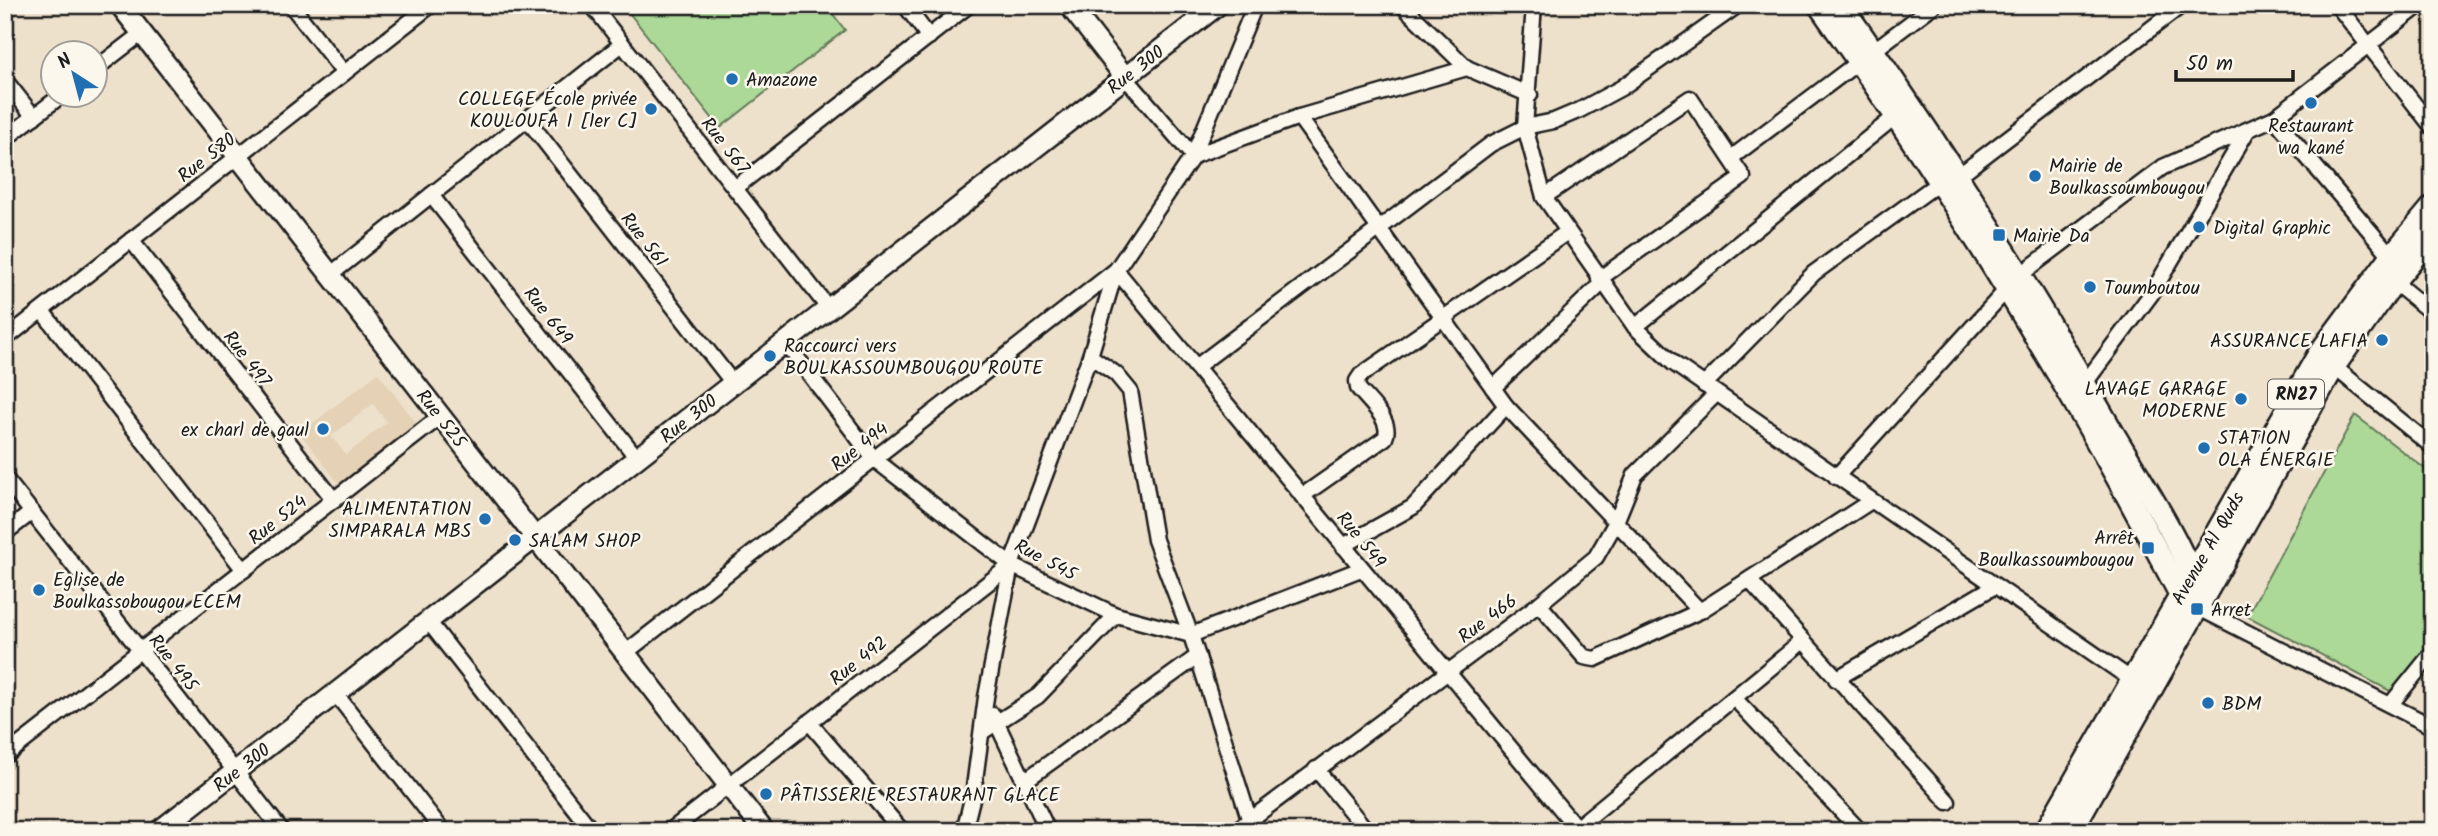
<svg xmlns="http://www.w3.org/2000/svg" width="2438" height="836" viewBox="0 0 2438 836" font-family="Kalam,sans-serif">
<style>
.built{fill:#e4d1b6;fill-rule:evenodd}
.green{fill:#acd998;stroke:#647a5a;stroke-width:2}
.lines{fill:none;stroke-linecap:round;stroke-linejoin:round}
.minor-casing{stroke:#1c1c1c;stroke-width:19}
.tertiary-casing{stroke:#1c1c1c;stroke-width:24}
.secondary-casing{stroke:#1c1c1c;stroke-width:26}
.primary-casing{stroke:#1c1c1c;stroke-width:28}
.minor{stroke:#fbf7ec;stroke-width:14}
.tertiary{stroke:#fbf7ec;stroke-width:19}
.secondary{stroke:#fbf7ec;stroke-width:21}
.primary{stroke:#fbf7ec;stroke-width:23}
.poi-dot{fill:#1f6fb2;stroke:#fbf7ec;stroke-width:2.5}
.labels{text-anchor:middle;stroke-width:5;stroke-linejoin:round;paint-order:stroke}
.shield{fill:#fbf7ec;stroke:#5f5e5a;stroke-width:2}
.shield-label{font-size:18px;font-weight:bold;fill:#1c1c1c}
.street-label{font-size:19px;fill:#1c1c1c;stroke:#fbf7ec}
.poi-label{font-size:19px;fill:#1c1c1c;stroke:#fbf7ec;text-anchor:start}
</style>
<rect width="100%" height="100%" fill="#eee1cc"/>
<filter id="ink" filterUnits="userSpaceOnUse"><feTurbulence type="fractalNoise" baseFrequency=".0143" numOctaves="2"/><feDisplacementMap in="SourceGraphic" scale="14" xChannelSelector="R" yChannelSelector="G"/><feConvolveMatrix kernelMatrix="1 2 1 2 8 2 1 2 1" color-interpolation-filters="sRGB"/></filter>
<g filter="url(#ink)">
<!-- built -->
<path class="built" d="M378,373L418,425L340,485L300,433ZM373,404L387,422L346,455L331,436Z"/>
<!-- green -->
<g class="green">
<path d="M623,5H826L845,30L720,128Z"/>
<path d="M2355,415L2433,475V642L2394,693L2247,616Z"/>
</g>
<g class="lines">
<!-- minor casing -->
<g class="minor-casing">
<g id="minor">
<path d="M291,5L344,73"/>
<path d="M592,5L829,309"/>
<path d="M905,5L929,37"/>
<path d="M1402,5L1467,68"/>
<path d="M1534,5L1525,127L1544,197L1635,327L1673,363L2132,680"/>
<path d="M2337,5L2433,128"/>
<path d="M1077,15L1090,5"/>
<path d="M94,70L142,33"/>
<path d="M1125,77L1193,156L1299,117L1467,68L1530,95"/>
<path d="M5,80L34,117"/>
<path d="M1299,117L1506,406L1700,611"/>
<path d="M2274,118L2392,257"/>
<path d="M527,119L733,383"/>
<path d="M5,139L63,94"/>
<path d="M1731,158L1934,5"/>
<path d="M1966,170L2182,5"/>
<path d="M735,188L969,5"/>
<path d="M431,195L637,458"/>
<path d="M1544,197L1690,98L1743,177L1599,279"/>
<path d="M131,240L334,500"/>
<path d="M330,275L622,44"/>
<path d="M2393,281L2433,314"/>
<path d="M42,311L244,570"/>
<path d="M1635,327L1902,111"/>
<path d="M5,339L431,5"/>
<path d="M785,342L874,459L1011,565L1116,615L1191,635L1361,569"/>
<path d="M1090,356L1116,374L1130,391L1155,540L1191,635L1253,831"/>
<path d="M2333,366L2433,447"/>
<path d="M1196,367L1491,144L1525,127L1554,121L1580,110L1621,88L1738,5"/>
<path d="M2085,383L2152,293L2246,133"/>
<path d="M1704,385L1814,273L1944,179"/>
<path d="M1493,388L1602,283"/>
<path d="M1836,477L2020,275L2163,167L2274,118L2420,5"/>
<path d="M5,478L282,831"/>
<path d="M1302,496L1385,438C1393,421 1369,402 1358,388L1357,381L1361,375L1566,233"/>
<path d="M5,533L32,512"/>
<path d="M1343,546L1413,507L1506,406"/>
<path d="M1751,582L1948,802"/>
<path d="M1539,604L1584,657L1595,659L1700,611L1871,501"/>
<path d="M2205,611L2433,727"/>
<path d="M428,621L592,831"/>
<path d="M625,653L1116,270L1579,831"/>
<path d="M1836,679L1995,586"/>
<path d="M335,693L443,831"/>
<path d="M1734,698L1860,831"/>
<path d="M2391,704L2433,652"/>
<path d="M993,715L1048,831"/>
<path d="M809,722L902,831"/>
<path d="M982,732L1038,696L1116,615"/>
<path d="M5,756L441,416"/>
<path d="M1316,769L1367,831"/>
<path d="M1023,782L1198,656"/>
<path d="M1576,828L1803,641"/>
<path d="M670,831L1011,565"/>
<path d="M964,831L973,795L986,697L1011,565L1090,356L1116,270L1193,156L1255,5"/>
<path d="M1235,831L1539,604L1596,557L1616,522L1635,475L1716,394"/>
</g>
</g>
<!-- tertiary casing -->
<g class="tertiary-casing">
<g id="tertiary">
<path d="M120,5L764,831"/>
<path d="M1069,5L1125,77"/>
<path d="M159,831L1218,5"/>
</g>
</g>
<!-- secondary casing -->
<g class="secondary-casing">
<g id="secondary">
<path d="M1819,5C1953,193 2073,390 2180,594L2194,604"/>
<path d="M1841,5C1936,139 2025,278 2106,421C2137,475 2175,530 2197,588"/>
</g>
</g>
<!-- primary casing -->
<g class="primary-casing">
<g id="primary">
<path d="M2047,831L2320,354L2392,257L2433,208"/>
<path d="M2070,831L2333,366L2393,281L2433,233"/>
</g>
</g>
<!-- minor -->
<use href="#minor" class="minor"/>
<!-- tertiary -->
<use href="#tertiary" class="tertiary"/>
<!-- secondary -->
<use href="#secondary" class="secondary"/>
<!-- primary -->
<use href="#primary" class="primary"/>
</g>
</g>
<!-- markers -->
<g class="poi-dot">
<circle cx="732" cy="79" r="7"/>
<circle cx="2311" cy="103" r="7"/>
<circle cx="651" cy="109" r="7"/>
<circle cx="2035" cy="176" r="7"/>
<circle cx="2199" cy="227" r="7"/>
<rect x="1992" y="228" width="14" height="14" rx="3.5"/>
<circle cx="2090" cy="287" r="7"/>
<circle cx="2382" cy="340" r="7"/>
<circle cx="770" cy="356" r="7"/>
<circle cx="2241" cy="399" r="7"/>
<circle cx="323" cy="429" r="7"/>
<circle cx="2204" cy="448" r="7"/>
<circle cx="485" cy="519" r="7"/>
<circle cx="515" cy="540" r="7"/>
<rect x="2141" y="541" width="14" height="14" rx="3.5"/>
<circle cx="39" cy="590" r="7"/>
<rect x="2190" y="602" width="14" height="14" rx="3.5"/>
<circle cx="2208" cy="703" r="7"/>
<circle cx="766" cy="794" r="7"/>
</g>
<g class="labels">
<!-- shield labels -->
<rect class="shield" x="2268" y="379.5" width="56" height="29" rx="5"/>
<g class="shield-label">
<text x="2296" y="400">RN27</text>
</g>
<!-- street labels -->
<g class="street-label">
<text transform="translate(1135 69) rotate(-38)" y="7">Rue 300</text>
<text transform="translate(726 145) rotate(52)" y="7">Rue 567</text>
<text transform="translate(206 157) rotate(-38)" y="7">Rue 580</text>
<text transform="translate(645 239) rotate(52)" y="7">Rue 561</text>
<text transform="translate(549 315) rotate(52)" y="7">Rue 649</text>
<text transform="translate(248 358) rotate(52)" y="7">Rue 497</text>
<text transform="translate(442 418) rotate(52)" y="7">Rue 525</text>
<text transform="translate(688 418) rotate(-38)" y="7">Rue 300</text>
<text transform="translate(859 446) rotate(-38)" y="7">Rue 494</text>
<text transform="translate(277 519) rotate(-38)" y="7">Rue 524</text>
<text transform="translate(1362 539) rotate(51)" y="7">Rue 549</text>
<text transform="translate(2207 548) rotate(-60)" y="7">Avenue Al Quds</text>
<text transform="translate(1046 559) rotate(28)" y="7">Rue 545</text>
<text transform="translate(1487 618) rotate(-37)" y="7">Rue 466</text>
<text transform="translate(858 660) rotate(-38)" y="7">Rue 492</text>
<text transform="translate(174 662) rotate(52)" y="7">Rue 495</text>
<text transform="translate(241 767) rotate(-38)" y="7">Rue 300</text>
</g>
<!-- poi labels -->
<g class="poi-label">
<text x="746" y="86">Amazone</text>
<text x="637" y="105" text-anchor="end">COLLEGE École privée<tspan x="637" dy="22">KOULOUFA I [1er C]</tspan></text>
<text x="2311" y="132" text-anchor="middle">Restaurant<tspan x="2311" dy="22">wa kané</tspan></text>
<text x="2049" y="172">Mairie de<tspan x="2049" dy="22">Boulkassoumbougou</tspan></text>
<text x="2213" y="234">Digital Graphic</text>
<text x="2013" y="242">Mairie Da</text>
<text x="2104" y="294">Toumboutou</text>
<text x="2368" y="347" text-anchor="end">ASSURANCE LAFIA</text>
<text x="784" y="352">Raccourci vers<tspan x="784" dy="22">BOULKASSOUMBOUGOU ROUTE</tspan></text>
<text x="2227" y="395" text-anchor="end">LAVAGE GARAGE<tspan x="2227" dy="22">MODERNE</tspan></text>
<text x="309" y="436" text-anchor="end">ex charl de gaul</text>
<text x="2218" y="444">STATION<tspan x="2218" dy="22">OLA ÉNERGIE</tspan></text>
<text x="471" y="515" text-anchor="end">ALIMENTATION<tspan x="471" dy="22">SIMPARALA MBS</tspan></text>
<text x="2134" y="544" text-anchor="end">Arrêt<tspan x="2134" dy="22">Boulkassoumbougou</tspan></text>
<text x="529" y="547">SALAM SHOP</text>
<text x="53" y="586">Eglise de<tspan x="53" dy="22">Boulkassobougou ECEM</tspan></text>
<text x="2211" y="616">Arret</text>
<text x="2222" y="710">BDM</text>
<text x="780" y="801">PÂTISSERIE RESTAURANT GLACE</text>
</g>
</g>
<!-- margin -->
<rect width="2438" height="836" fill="none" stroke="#fbf7ec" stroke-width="28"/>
<rect x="14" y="14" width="2410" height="808" fill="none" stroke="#1c1c1c" stroke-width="2.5" filter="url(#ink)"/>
<!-- north arrow -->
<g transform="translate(74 74) rotate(324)"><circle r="33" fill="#fbf7ec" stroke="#a29f99" stroke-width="2"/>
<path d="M0-5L12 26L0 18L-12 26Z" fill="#1f6fb2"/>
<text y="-10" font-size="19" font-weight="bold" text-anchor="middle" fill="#1c1c1c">N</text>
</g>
<!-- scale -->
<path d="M2176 70v10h117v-10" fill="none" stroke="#1c1c1c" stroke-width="3.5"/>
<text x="2186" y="70" font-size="21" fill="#1c1c1c" stroke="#fbf7ec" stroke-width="5" paint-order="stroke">50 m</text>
</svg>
